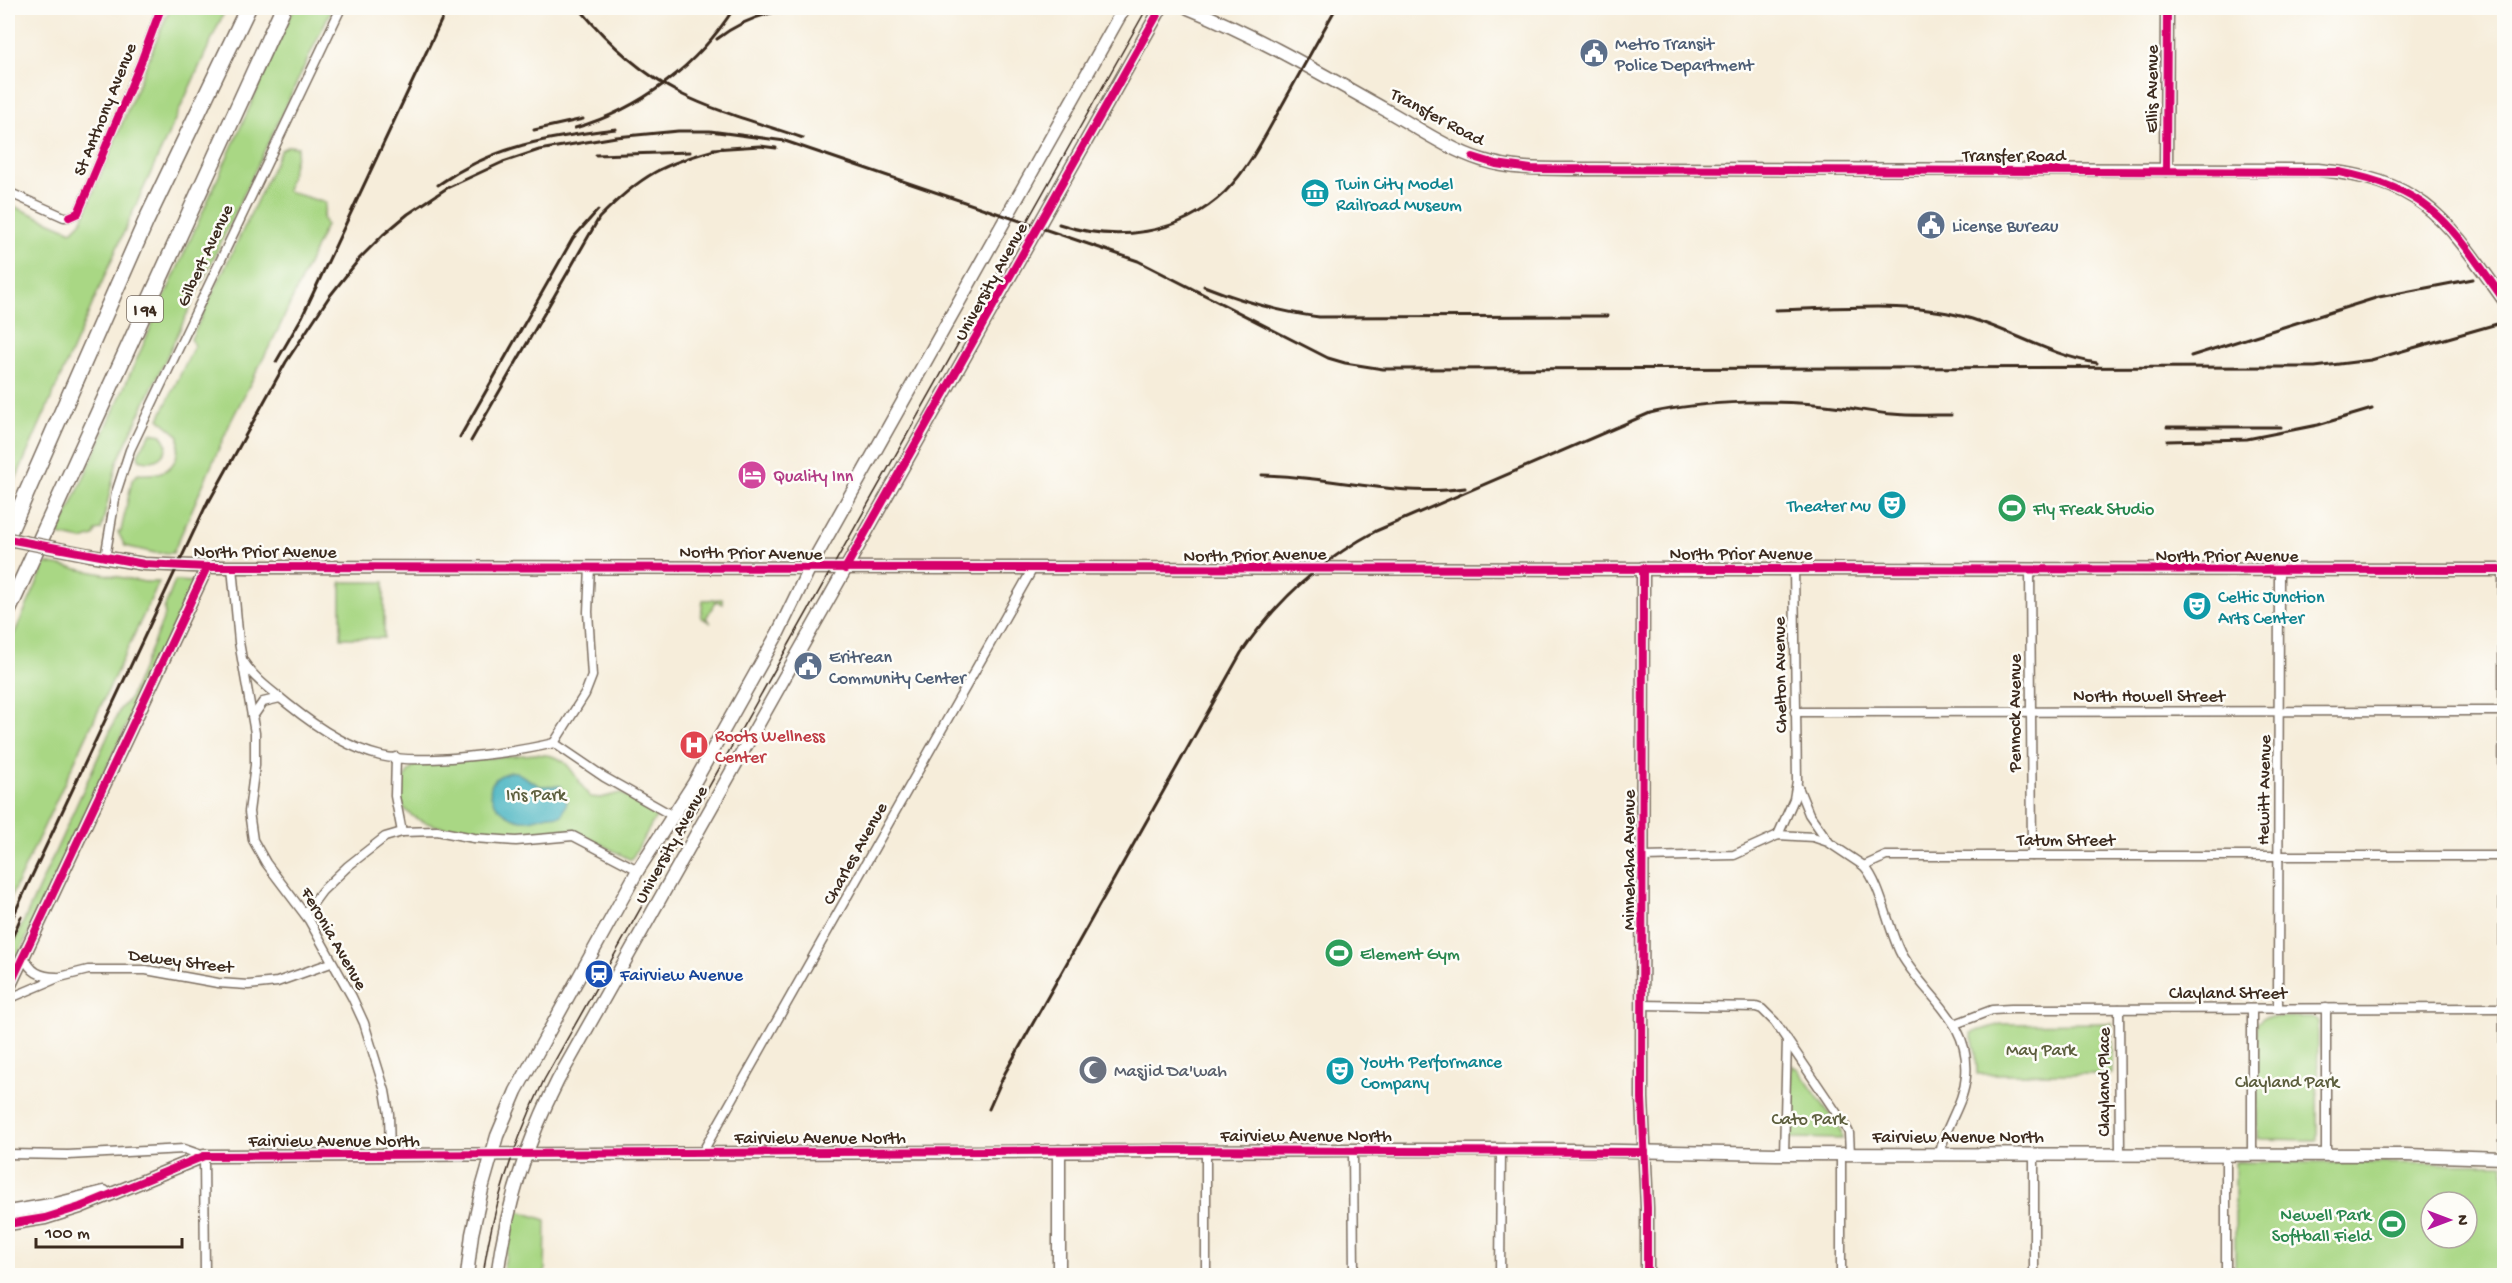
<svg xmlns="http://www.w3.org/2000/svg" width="2512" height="1283" viewBox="0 0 2512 1283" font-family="'Gochi Hand',sans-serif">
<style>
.green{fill:#a9d784;stroke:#728051;stroke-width:1.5;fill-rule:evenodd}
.water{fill:#46b4c1;stroke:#406f70;stroke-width:1.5}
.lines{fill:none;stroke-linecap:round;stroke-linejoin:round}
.street-casing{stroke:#7c6e60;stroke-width:11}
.secondary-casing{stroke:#7c6e60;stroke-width:15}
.highway-casing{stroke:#7c6e60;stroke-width:18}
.street{stroke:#fff;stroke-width:8}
.secondary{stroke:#fff;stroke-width:12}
.highway{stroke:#fff;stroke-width:15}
.tram{stroke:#3b2a1e;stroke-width:1.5}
.rail{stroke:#3b2a1e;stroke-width:3}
.secondary-bridge-casing{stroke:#7c6e60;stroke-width:15;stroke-linecap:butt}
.secondary-bridge{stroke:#fff;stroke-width:12}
.cycleway-casing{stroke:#fdfcf7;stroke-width:11}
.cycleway{stroke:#d6006c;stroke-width:8}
.labels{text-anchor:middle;stroke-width:5;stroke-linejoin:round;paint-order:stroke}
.shield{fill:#fdfcf7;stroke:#75695f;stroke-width:1.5}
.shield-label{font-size:16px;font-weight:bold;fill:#3b2a1e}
.service-label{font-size:18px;fill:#4e5e75;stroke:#fdfcf7;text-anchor:start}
.street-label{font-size:18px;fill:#3b2a1e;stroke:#fdfcf7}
.culture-label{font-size:18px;fill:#0d838f;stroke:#fdfcf7;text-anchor:start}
.hotel-label{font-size:18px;fill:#b23c85;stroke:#fdfcf7;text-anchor:start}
.leisure-label{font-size:18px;fill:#27864d;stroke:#fdfcf7;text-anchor:start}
.health-label{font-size:18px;fill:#be3a42;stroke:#fdfcf7;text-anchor:start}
.park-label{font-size:18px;fill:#5c5e3d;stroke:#fdfcf7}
.transit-label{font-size:18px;fill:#164399;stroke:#fdfcf7;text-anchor:start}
.worship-label{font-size:18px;fill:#5b616d;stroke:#fdfcf7;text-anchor:start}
</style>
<rect width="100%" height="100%" fill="#fdfcf7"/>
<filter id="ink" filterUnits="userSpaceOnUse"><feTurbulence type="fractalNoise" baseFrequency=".0167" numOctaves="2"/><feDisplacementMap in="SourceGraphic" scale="12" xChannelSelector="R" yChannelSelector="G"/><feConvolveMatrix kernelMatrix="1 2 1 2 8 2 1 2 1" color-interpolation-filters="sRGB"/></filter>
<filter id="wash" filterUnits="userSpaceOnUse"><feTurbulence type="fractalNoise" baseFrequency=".008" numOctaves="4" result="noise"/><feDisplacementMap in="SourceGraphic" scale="24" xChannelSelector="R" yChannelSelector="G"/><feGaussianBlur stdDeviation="1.35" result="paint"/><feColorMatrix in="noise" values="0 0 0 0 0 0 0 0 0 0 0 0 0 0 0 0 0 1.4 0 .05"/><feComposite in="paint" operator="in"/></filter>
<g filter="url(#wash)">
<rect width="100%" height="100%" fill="#f6edda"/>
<!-- green -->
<g class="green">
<path d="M170,8H226L131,216L8,497V204L72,231L81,222Z"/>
<path d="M294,8H332L117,462L101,530L96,531L94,536L82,540L58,535Z"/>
<path d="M288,146L298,147L287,191L326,203L323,218L326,225L279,328L231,421L173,553H155L125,546L118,532L121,531L132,480L138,474C168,476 179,467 179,436L159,419L194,346L191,339L281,150Z"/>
<path d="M151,433L162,435L167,446C163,460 152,464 139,459L138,454Z"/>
<path d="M46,563L145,582H159L8,903V648Z"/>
<path d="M175,581L194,582L23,945L8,972V956L120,709L130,698L165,615L164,609Z"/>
<rect x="341" y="582" width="43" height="56"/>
<path d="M722,599L723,604L716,601L706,618L711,623L701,617L703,600Z"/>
<path d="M535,754C573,755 570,773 590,797L601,798L620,793L658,813L631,860L576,831C562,828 549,833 534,834C506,836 408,834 401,801C398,786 405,774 416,764Z"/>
<path d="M2264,1017H2312L2318,1022L2317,1140L2257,1139V1023Z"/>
<path d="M2112,1023V1074H1977L1976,1053L1971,1033L2001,1024Z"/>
<path d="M1791,1065L1798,1069L1841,1130L1842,1139L1789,1138Z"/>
<path d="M2235,1162L2504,1164V1275H2235ZM2431,1202H2467V1238H2431Z"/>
<path d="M515,1210L546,1220L545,1275L502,1276Z"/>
</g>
<!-- water -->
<path class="water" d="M509,772H516L540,786H561L567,802L562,815C557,817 554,815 549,815C538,817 528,823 517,819C492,811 476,782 509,772Z"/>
</g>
<g filter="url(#ink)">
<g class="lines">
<!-- street casing -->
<g class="street-casing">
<g id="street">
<path d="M8,192L64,217H69L78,213L141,62L161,8"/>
<path d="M105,558L116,493L130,450L341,8"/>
<path d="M232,567L239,642L255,733V765L249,812L253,840L266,863L309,920L352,997L364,1023L385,1091L389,1114L390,1155"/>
<path d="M2030,569L2032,856"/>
<path d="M2503,570L2504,1158"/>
<path d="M243,661C255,680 272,691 289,705C315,726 348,748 381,756C422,765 513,753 554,743"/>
<path d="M1795,712L2502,711"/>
<path d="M254,715L263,702L280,698"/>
<path d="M554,743L585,694L592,676L588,612L590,566"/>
<path d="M554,743L604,777L673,816"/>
<path d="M396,757L395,796L402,832"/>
<path d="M1798,787L1809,814L1828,841"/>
<path d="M1778,835L1794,799L1797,781L1794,568"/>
<path d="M1643,857L1734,855L1778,835L1813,837L1828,842L1864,866L1886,856H2503"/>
<path d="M1864,866C1881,884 1888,929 1901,954C1925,997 1971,1020 1966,1076C1964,1105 1944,1126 1940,1154"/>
<path d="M305,914L322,891L348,866L385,837L402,832L437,831L474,838L516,841L573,836L638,870"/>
<path d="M24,956C30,972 40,977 57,977"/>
<path d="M8,999L60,977L88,970H146L218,983L248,985L277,982L331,963"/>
<path d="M1643,1005L1756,1007L1762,1009L1775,1022L1846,1127L1849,1133L1850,1154"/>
<path d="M2119,1009L2120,1154"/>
<path d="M2278,1009L2279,570"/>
<path d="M1955,1024L1992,1010L2011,1009L2504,1008"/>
<path d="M1206,1150V1276"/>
<path d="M1353,1150L1354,1276"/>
<path d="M702,1153L1033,568"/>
<path d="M8,1154L68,1155L184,1149L204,1156L205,1276"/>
<path d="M1784,1154L1787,1039"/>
<path d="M1841,1154V1276"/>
<path d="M2252,1154V1009"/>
<path d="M2326,1155V1008"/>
<path d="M1500,1276L1501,1150"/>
<path d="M2034,1276V1154"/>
<path d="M2226,1276V1154"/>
</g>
</g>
<!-- secondary casing -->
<g class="secondary-casing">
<g id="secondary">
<path d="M1188,8C1257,36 1320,73 1384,109C1415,126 1447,149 1482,160C1510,169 1539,169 1568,169L2318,170C2424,179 2447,221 2504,300"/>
<path d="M2166,170L2167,8"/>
<path d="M90,555L144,564L217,567L2504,570"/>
<path d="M1643,568L1642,1098L1647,1208V1276"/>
<path d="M8,989L207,567"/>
<path d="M1059,1151V1276"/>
<path d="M8,1212L56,1204L104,1192"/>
<path d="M8,1224L45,1218L80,1207L204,1156L1353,1150H1572L1776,1154L2405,1155L2504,1158"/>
<path d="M467,1276L472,1234L483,1185L497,1136L516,1091L638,870L694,783L778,633L810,567L1124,8"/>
<path d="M497,1276C506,1208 527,1141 558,1080L1161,8"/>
</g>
</g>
<!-- highway casing -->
<g class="highway-casing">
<g id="highway">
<path d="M8,535L146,221L248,8"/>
<path d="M8,611L283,8"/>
</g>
</g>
<!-- street -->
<use href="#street" class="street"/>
<!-- secondary -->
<use href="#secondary" class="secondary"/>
<!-- highway -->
<use href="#highway" class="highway"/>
<!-- tram -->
<path class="tram" d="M483,1276C492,1207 514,1143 544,1080L1147,8"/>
<!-- rail -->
<g class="rail">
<path d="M579,8C608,43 640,73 681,94C719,113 763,124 803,138"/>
<path d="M717,39C741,20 769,11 800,8"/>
<path d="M575,128C641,109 698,65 734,8"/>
<path d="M534,130L583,119"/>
<path d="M713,149L760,146L776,148"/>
<path d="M596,155L690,152"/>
<path d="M438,185C495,145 549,137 616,129"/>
<path d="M1059,224C1116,243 1180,235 1225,192C1251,166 1267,132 1285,100C1302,69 1319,38 1336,8"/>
<path d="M1204,286C1242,301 1279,312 1319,317L1607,316"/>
<path d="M1775,310C1838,309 1912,300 1972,319C2014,332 2052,356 2097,363"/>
<path d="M2191,356L2379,297L2473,279"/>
<path d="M276,362L302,317L447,8"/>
<path d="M2167,427H2281"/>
<path d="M460,437L573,238L598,210"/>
<path d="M471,441L599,218C641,175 664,163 722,148"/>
<path d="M2167,441L2247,439L2318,425L2372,409"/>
<path d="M1262,475C1330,476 1398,498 1465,488"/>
<path d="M206,507L286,362L329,297L360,258L383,235L408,214L447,188L503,162L539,150L616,137L678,131H710L785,141L1138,261L1328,358L1345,363L1383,369L2315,367L2371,360L2504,322"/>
<path d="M8,927L209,499"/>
<path d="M8,947L21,917"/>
<path d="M989,1109L1005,1073L1241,653C1276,601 1320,561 1376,531L1650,413C1706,400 1785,399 1842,407C1858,409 1875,413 1892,414C1911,416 1932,415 1951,415"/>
</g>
<!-- secondary-bridge casing -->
<g class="secondary-bridge-casing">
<path id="secondary-bridge" d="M8,539L90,555"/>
</g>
<!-- secondary-bridge -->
<use href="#secondary-bridge" class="secondary-bridge"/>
<!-- cycleway casing -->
<g class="cycleway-casing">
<g id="cycleway">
<path d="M1473,157L1496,164L1531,169L2339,172C2435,191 2451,226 2504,300"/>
<path d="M2166,170L2167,8"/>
<path d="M69,217L78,213L141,62L161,8"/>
<path d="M8,539L144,564L207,567L2504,570"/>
<path d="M1643,568L1642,1098L1647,1208V1276"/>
<path d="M845,569L1161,8"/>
<path d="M8,989L207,567"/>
<path d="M8,1224L45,1218L80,1207L204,1156L1153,1150L1645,1152"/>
</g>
</g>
<!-- cycleway -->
<use href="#cycleway" class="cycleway"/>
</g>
</g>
<!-- icons -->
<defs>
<g id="civic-disc" transform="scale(1.5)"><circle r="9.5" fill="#5c6f8a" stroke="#fdfcf7"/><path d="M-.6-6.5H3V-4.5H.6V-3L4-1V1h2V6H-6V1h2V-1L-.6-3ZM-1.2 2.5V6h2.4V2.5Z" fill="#fff"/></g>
<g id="museum-disc" transform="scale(1.5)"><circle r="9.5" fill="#0f9aa8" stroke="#fdfcf7"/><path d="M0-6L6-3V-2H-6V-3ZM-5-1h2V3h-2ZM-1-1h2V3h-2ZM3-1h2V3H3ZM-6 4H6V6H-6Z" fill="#fff"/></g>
<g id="hotel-disc" transform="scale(1.5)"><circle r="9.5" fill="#d1479c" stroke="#fdfcf7"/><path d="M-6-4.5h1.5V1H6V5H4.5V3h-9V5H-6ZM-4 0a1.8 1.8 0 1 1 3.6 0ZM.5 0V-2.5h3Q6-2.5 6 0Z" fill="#fff"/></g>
<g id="theatre-disc" transform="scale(1.5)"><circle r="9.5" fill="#0f9aa8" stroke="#fdfcf7"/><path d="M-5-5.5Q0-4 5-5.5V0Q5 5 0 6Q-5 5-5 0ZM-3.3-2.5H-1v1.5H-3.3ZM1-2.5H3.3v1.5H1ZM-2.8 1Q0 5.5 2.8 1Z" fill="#fff"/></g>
<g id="stadium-disc" transform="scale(1.5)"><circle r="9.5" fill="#2e9e5b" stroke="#fdfcf7"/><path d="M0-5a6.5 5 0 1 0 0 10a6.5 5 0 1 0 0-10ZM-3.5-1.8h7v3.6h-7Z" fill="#fff"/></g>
<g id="hospital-disc" transform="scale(1.5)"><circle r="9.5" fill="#e0444e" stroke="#fdfcf7"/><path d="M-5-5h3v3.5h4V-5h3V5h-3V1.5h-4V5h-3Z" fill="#fff"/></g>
<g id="station-disc" transform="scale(1.5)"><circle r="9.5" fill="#1a4fb4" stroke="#fdfcf7"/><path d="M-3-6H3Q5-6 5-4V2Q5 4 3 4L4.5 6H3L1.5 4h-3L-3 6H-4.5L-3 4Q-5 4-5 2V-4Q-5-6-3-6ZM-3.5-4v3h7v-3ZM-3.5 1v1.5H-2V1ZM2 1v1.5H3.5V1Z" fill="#fff"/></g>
<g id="mosque-disc" transform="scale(1.5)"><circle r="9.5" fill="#6b7280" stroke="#fdfcf7"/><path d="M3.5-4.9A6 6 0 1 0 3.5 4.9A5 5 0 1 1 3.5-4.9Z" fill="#fff"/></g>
</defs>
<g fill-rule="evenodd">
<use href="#civic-disc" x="1594" y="53"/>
<use href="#museum-disc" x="1315" y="193"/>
<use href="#civic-disc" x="1931" y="225"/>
<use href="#hotel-disc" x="752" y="475"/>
<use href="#theatre-disc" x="1892" y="505"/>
<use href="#stadium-disc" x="2012" y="508"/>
<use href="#theatre-disc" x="2197" y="606"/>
<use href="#civic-disc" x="808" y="666"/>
<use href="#hospital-disc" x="694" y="745"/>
<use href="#stadium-disc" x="1339" y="953"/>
<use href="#station-disc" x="599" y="974"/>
<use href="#mosque-disc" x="1093" y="1070"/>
<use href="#theatre-disc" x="1340" y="1071"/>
<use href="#stadium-disc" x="2392" y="1224"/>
</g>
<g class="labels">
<!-- shield labels -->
<rect class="shield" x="127" y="296" width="36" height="26" rx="4.5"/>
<g class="shield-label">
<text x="145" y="315">I 94</text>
</g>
<!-- service labels -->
<g class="service-label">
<text x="1615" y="49">Metro Transit<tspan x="1615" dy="21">Police Department</tspan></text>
<text x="1952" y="231">License Bureau</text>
<text x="829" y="662">Eritrean<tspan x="829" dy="21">Community Center</tspan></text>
</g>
<!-- street labels -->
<g class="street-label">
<text transform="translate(2151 89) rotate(-90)" y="6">Ellis Avenue</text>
<text transform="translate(104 109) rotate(-68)" y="6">St Anthony Avenue</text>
<text transform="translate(1438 116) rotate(28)" y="6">Transfer Road</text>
<text x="2014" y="161">Transfer Road</text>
<text transform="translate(204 255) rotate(-65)" y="6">Gilbert Avenue</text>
<text transform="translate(990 281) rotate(-61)" y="6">University Avenue</text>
<text x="265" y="557">North Prior Avenue</text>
<text transform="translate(751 552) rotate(1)" y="6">North Prior Avenue</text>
<text x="1741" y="559">North Prior Avenue</text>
<text transform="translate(1255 554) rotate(-1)" y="6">North Prior Avenue</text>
<text x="2227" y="561">North Prior Avenue</text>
<text transform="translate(1779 675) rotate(-91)" y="6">Chelton Avenue</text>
<text x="2149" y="701">North Howell Street</text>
<text transform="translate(2014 713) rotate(-90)" y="6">Pennock Avenue</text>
<text transform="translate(2263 790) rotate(-89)" y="6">Hewitt Avenue</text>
<text x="2066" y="845">Tatum Street</text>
<text transform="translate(670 844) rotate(-61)" y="6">University Avenue</text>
<text transform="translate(854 853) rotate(-61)" y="6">Charles Avenue</text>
<text transform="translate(1628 860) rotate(-90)" y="6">Minnehaha Avenue</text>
<text transform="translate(335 938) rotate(60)" y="6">Feronia Avenue</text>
<text transform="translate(181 960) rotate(7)" y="6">Dewey Street</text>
<text x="2228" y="998">Clayland Street</text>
<text transform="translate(2103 1082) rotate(-90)" y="6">Clayland Place</text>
<text x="1306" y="1141">Fairview Avenue North</text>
<text x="1958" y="1142">Fairview Avenue North</text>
<text x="820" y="1143">Fairview Avenue North</text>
<text x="334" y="1146">Fairview Avenue North</text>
</g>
<!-- culture labels -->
<g class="culture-label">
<text x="1336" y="189">Twin City Model<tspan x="1336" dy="21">Railroad Museum</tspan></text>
<text x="1871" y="511" text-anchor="end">Theater Mu</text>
<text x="2218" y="602">Celtic Junction<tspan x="2218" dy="21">Arts Center</tspan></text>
<text x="1361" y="1067">Youth Performance<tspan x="1361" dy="21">Company</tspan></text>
</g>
<!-- hotel labels -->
<g class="hotel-label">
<text x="773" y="481">Quality Inn</text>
</g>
<!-- leisure labels -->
<g class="leisure-label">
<text x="2033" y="514">Fly Freak Studio</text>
<text x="1360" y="959">Element Gym</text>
<text x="2371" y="1220" text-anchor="end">Newell Park<tspan x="2371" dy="21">Softball Field</tspan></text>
</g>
<!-- health labels -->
<g class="health-label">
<text x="715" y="741">Roots Wellness<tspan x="715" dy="21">Center</tspan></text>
</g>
<!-- park labels -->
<g class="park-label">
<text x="536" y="800">Iris Park</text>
<text x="2041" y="1055">May Park</text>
<text x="2287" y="1087">Clayland Park</text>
<text x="1809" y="1124">Cato Park</text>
</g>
<!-- transit labels -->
<g class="transit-label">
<text x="620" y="980">Fairview Avenue</text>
</g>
<!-- worship labels -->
<g class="worship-label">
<text x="1114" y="1076">Masjid Da'wah</text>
</g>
</g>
<!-- margin -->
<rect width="2512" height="1283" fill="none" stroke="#fdfcf7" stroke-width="30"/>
<!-- north arrow -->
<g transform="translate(2449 1220) rotate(90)"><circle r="28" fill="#fdfcf7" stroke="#afa8a0" stroke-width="1.5"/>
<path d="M0-4.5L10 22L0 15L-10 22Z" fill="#b5179e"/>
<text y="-9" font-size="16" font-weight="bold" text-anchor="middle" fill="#3b2a1e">N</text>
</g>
<!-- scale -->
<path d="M36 1238v9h146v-9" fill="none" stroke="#3b2a1e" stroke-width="3"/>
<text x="45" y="1238" font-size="18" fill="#3b2a1e" stroke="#fdfcf7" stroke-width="4.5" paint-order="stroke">100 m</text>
</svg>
